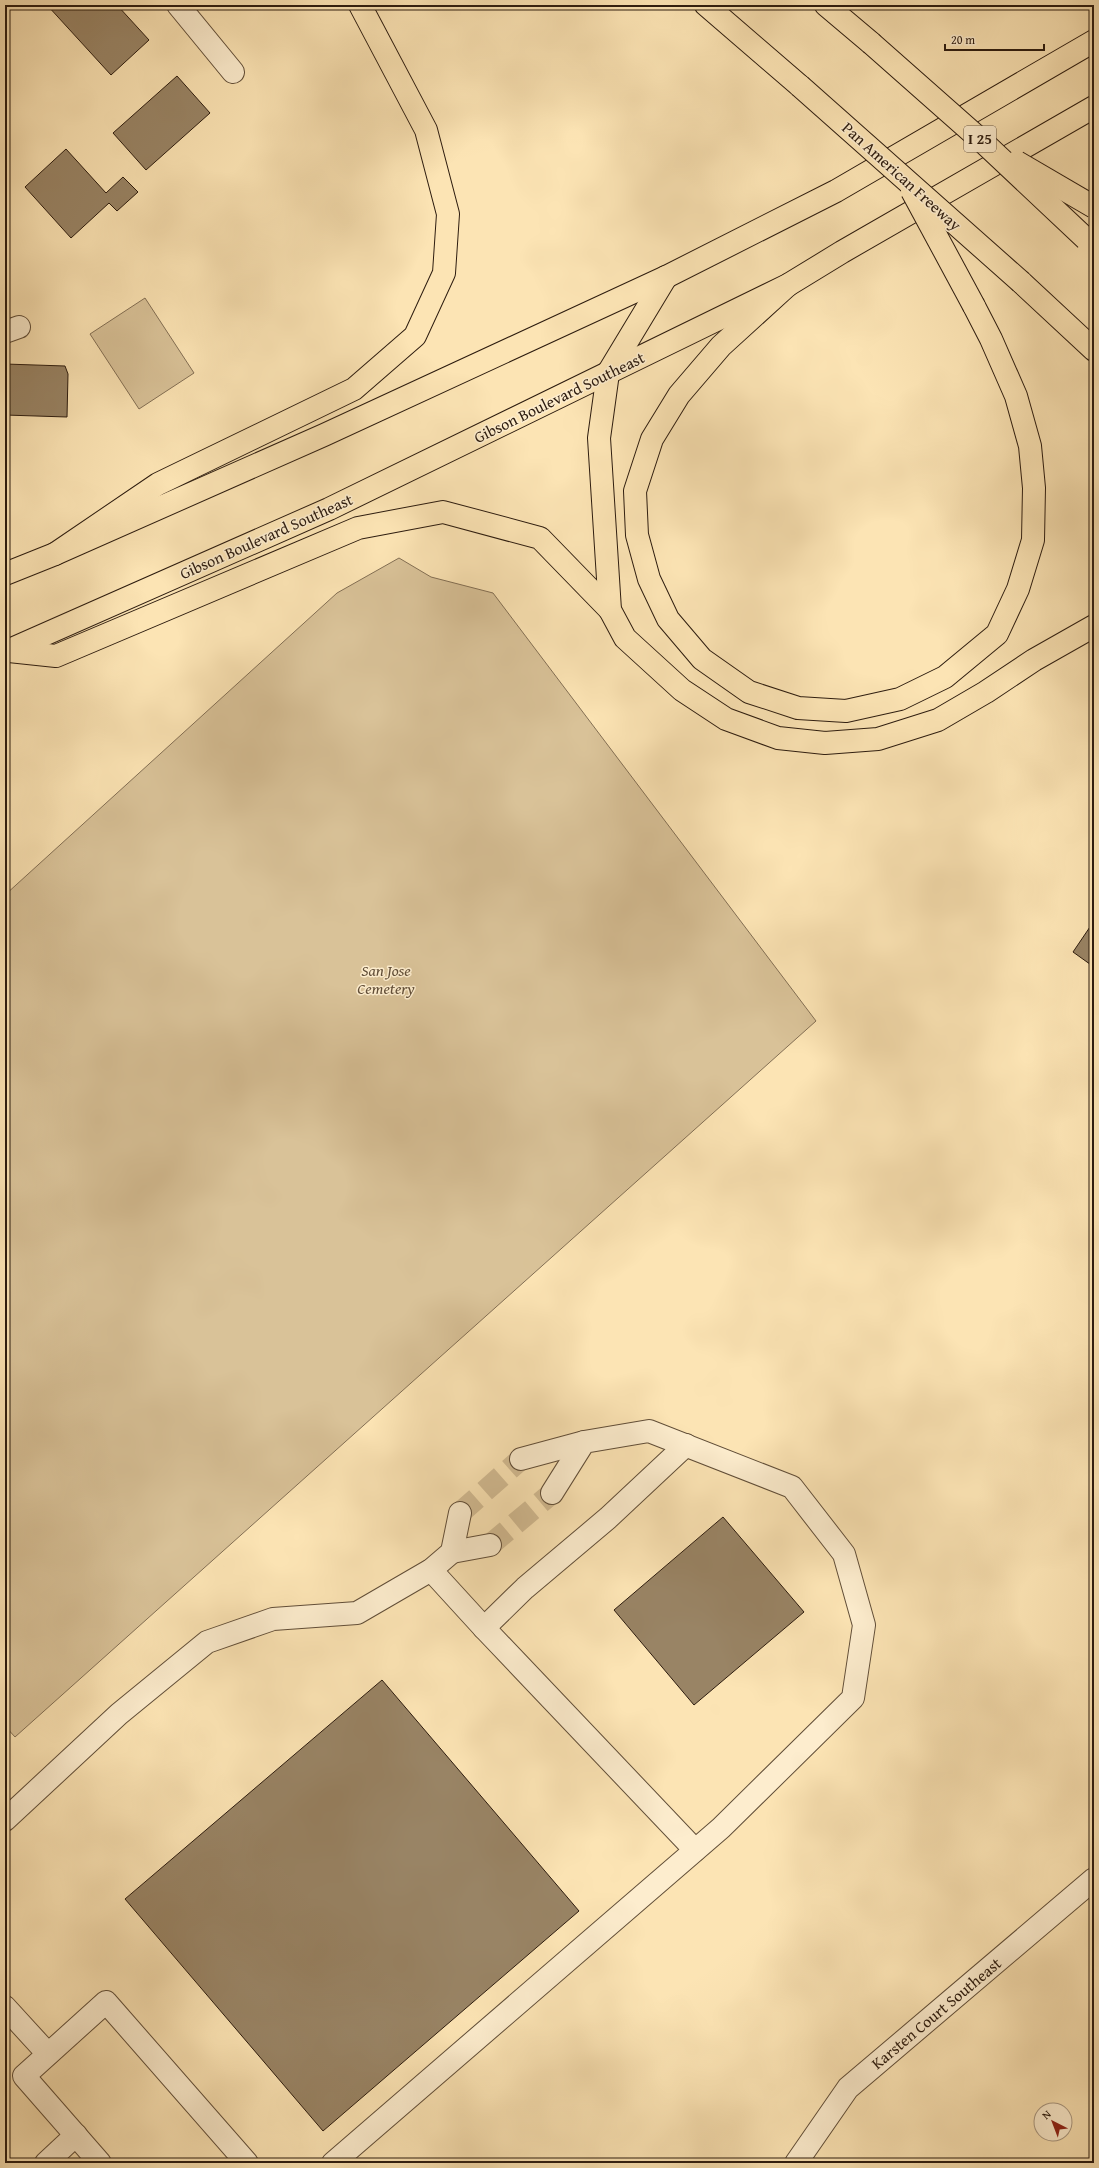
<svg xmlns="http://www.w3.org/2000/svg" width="1099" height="2168" viewBox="0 0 1099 2168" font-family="'Gentium Book Plus',serif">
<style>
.green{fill:#d9c298;stroke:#836f54}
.building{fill:#998465;stroke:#2d1c0f}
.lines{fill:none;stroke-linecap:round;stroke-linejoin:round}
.minor-tunnel{stroke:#d3bc93;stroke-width:22;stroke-dasharray:22 11;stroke-linecap:butt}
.minor-casing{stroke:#614e38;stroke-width:24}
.major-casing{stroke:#2d1c0f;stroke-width:24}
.highway-casing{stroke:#2d1c0f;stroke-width:24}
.minor{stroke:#fdedce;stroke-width:22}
.major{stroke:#fce4b4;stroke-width:22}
.highway{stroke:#fce4b4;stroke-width:22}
.highway-bridge-casing{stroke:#2d1c0f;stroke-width:24;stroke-linecap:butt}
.highway-bridge{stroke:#fce4b4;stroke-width:22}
.labels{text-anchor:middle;stroke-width:3;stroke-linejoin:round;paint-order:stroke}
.shield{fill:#fdedce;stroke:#6b5b48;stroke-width:1}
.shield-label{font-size:15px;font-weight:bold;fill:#2d1c0f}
.street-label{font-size:16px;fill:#2d1c0f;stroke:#fdedce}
.park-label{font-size:16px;font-style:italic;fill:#614e38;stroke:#fdedce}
</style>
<rect width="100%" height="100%" fill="#fce4b4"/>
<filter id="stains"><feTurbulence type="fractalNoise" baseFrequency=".005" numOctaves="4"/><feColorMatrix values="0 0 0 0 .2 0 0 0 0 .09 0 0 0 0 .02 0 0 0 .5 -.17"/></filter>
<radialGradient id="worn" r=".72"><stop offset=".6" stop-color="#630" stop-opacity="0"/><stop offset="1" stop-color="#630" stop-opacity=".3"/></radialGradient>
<!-- green -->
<g class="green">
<path d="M145,298L194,373L139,409L90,334Z"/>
<path d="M399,558L431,577L493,593L816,1021L15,1737L5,1726V895L337,593Z"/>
</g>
<!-- building -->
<g class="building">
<path d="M47,5H117L149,40L111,75Z"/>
<path d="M177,76L210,113L146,170L113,133Z"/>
<path d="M66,149L106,193L123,177L138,192L117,211L109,203L71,238L25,187Z"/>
<path d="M5,364L65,366L68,374L67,417L5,415Z"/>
<path d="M1094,921V967L1073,952Z"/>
<path d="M723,1517L804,1612L694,1705L614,1610Z"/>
<path d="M382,1680L579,1911L323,2131L125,1899Z"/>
</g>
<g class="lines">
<!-- minor-tunnel -->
<g class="minor-tunnel">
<path d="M460,1513L521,1459"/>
<path d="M490,1545L552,1493"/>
</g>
<!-- minor casing -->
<g class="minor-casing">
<g id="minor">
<path d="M178,5L233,72"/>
<path d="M5,332L19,327"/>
<path d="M521,1459L584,1442"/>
<path d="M452,1552L490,1545"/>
<path d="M431,1570L484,1628L695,1850"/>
<path d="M484,1628L525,1588L608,1518L686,1445"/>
<path d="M5,1820L119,1714L207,1642L273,1619L357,1613L431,1570L452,1552L460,1513"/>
<path d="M5,2007L48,2054"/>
<path d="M46,2163L76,2135"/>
<path d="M100,2163L24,2076L106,2002L247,2163"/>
<path d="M333,2163L721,1828L853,1698L864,1625L844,1554L792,1487L649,1431L584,1442L552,1493"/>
<path d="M796,2163L848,2088L1094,1879"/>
</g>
</g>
<!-- major casing -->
<g class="major-casing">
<g id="major">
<path d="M5,574L55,554L324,435L666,277L836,191L1094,41"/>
<path d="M5,652L329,509L788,285L842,252L1094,107"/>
</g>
</g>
<!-- highway casing -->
<g class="highway-casing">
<g id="highway">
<path d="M706,5L800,86"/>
<path d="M826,5L871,43"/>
<path d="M666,277L608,373L599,438L610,610L625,638L682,690L726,719L778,738L825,743L878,739L938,720L986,692L1034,660L1094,626"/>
<path d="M1021,282L1094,350"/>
<path d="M788,285L721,346L679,395L652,439L635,491L637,535L649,579L668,619L702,659L749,692L798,708L846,711L900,699L945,677L997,634L1018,589L1033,540L1034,488L1030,446L1016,396L991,339L974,306"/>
<path d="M55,554L158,484L354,389L415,336L444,273L448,214L426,130L360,5"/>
<path d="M9,651L56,656L358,528L443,512L540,538L610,610"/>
</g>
</g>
<!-- minor -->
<use href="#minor" class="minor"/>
<!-- major -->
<use href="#major" class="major"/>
<!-- highway -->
<use href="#highway" class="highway"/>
<!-- highway-bridge casing -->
<g class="highway-bridge-casing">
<g id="highway-bridge">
<path d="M871,43L983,142L1086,239"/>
<path d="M800,86L1021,282"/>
<path d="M1017,162L1094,207"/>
<path d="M912,191L974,306"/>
</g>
</g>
<!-- highway-bridge -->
<use href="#highway-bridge" class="highway-bridge"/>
</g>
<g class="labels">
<!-- shield labels -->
<rect class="shield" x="964" y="126" width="32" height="26" rx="3"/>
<g class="shield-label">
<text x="980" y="144">I 25</text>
</g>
<!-- street labels -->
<g class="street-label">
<text transform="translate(902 176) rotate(42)" y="6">Pan American Freeway</text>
<text transform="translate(559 397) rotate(-26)" y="6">Gibson Boulevard Southeast</text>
<text transform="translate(266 536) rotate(-24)" y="6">Gibson Boulevard Southeast</text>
<text transform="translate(936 2013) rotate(-40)" y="6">Karsten Court Southeast</text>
</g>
<!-- park labels -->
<g class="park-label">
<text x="386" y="976">San Jose<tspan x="386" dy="18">Cemetery</tspan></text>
</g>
</g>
<!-- margin -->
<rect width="1099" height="2168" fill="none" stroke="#fce4b4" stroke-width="20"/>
<rect x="6" y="6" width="1087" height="2156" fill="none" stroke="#2d1c0f" stroke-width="2"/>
<rect x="10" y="10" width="1079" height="2148" fill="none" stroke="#2d1c0f"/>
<!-- north arrow -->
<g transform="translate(1053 2122) rotate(318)"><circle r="19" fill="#fdedce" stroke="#aa9982"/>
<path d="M0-3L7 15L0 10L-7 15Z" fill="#8f2418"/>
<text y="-6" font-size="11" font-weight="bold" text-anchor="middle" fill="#2d1c0f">N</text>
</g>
<!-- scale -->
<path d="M945 44v6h99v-6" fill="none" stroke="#2d1c0f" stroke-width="2"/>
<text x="951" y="44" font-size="12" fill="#2d1c0f" stroke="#fdedce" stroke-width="3" paint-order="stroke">20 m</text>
<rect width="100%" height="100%" filter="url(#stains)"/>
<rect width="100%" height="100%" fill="url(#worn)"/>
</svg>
